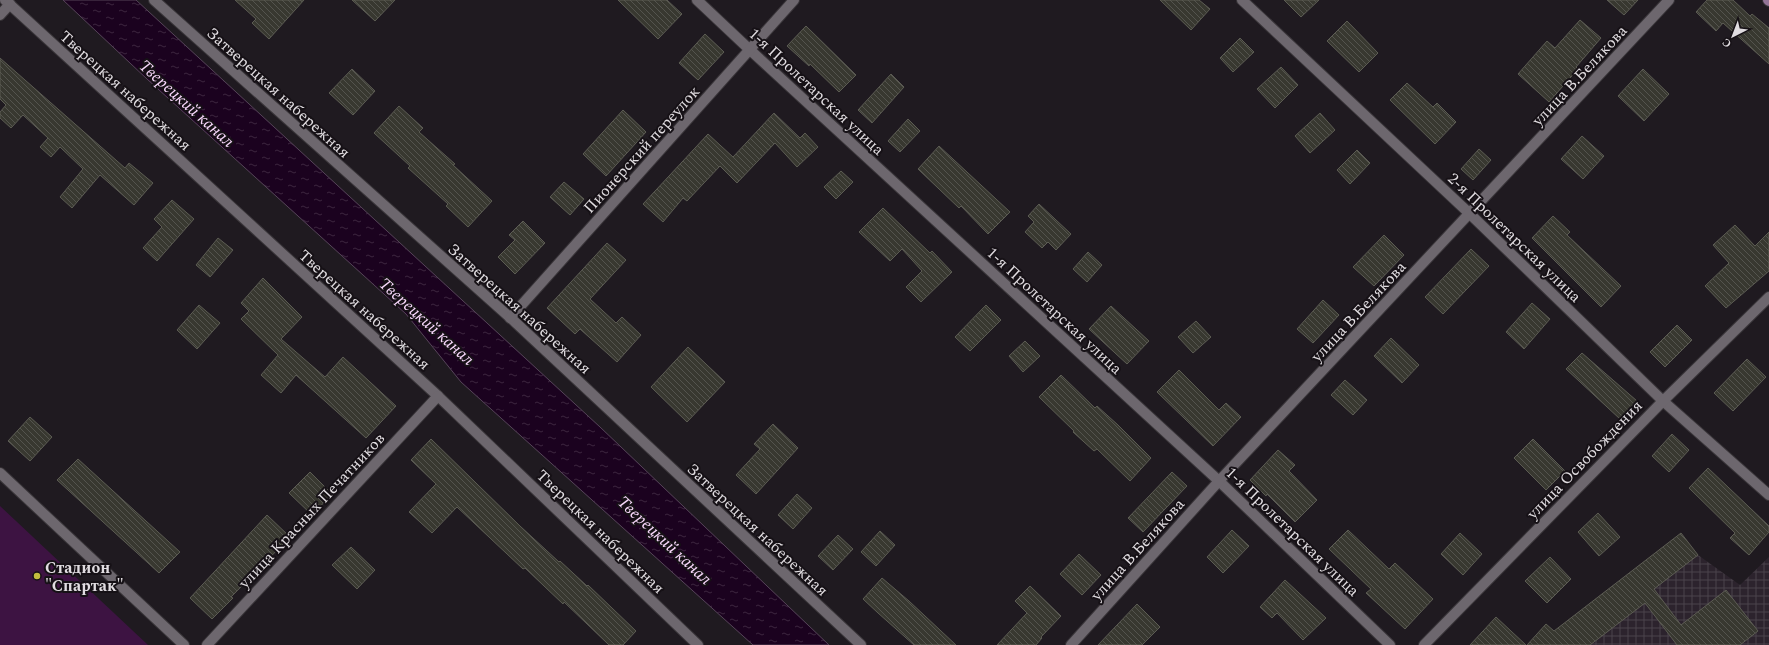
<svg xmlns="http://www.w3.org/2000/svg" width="1769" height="645" viewBox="0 0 1769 645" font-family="Spectral,serif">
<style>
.industrial{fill:url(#industrial-grid)}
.pitch{fill:#3d1342}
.water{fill:url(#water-ripples);stroke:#564459}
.building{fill:url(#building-back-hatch);stroke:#5c5c53}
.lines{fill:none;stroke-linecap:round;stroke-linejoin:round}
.street-casing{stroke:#393539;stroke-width:12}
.secondary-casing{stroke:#393539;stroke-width:12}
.street{stroke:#6d676e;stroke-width:10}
.secondary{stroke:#937497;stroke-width:10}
.poi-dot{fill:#c4bd3e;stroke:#161116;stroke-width:1.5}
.labels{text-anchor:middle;stroke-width:4;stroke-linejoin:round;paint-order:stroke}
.street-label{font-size:16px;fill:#e1dde1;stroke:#161116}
.poi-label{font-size:16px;font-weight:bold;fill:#e1dde1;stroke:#161116;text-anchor:start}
.water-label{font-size:17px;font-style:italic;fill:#f8d8fc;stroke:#161116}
</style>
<defs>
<pattern id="industrial-grid" width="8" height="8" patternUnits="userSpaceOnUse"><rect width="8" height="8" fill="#2c232d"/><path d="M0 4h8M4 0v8" fill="none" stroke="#4a424b"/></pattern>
<pattern id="water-ripples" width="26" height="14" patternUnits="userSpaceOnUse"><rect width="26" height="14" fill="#1b021f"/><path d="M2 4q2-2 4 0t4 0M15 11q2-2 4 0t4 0" fill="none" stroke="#3c263f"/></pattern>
<pattern id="building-back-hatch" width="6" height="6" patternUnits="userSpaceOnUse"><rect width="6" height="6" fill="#383830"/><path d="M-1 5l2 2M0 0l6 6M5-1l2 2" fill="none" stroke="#54544e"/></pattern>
</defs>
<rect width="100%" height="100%" fill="#1f1a20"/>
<!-- industrial -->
<path class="industrial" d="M1681,533L1698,555L1740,585L1769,557V645H1586L1567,621Z"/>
<!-- pitch -->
<path class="pitch" d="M0,506L148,645H0Z"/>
<!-- water -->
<path class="water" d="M63,0H136L600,427L829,645H753L461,382L406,314L147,79Z"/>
<!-- building -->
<g class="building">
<path d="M235,0H304L269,39L252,23L256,19Z"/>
<path d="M352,0H395L375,21Z"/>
<path d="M618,0H667L682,14L658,39Z"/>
<path d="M1160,0H1199L1210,9L1191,30Z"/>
<path d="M1284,0H1319L1301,17Z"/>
<path d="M1607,0H1638L1624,15Z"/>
<path d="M1707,0H1733L1750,16L1752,14L1769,28V64L1723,23L1716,31L1696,12Z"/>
<path d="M1580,20L1601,38L1576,67L1578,69L1549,102L1518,74L1547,41L1555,48Z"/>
<path d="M1347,21L1378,53L1359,72L1327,41Z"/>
<path d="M806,26L856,75L839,92L810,64L809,66L787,46Z"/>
<path d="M705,34L724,52L698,80L679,63Z"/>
<path d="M1240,38L1254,52L1233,72L1220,58Z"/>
<path d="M0,58L125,168L129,163L153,183L134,205L100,175L72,208L60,197L83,169L60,147L51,157L40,147L48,138L23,115L11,128L0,118V112L6,105L0,99Z"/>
<path d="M1281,67L1298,85L1275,108L1257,89Z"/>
<path d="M352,69L375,91L353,115L329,93Z"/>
<path d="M1643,69L1669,94L1644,121L1618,96Z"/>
<path d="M891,74L904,87L872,123L858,110Z"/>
<path d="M1407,83L1433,107L1437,103L1456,122L1435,144L1390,100Z"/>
<path d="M399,106L423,128L419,132L455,164L453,165L492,201L468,227L446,206L448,204L408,168L410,166L374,133Z"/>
<path d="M623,110L646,132L606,176L583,154Z"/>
<path d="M774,113L800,138L805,133L818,147L797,167L775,143L737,183L720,166L687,201L683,198L663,222L643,204L708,134L733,157Z"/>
<path d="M1320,113L1335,130L1310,153L1295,136Z"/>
<path d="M908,119L920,131L900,152L888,141Z"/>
<path d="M1582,136L1604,156L1583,179L1561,159Z"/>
<path d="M939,146L1010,212L988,234L961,206L959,208L918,169Z"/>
<path d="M1479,149L1491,160L1473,180L1461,169Z"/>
<path d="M1357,150L1370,163L1350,184L1337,170Z"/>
<path d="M841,171L853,182L836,199L824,187Z"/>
<path d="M564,182L584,199L570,215L550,197Z"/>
<path d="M172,200L194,219L157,261L143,248L162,227L154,219Z"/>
<path d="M1039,204L1071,234L1056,250L1048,242L1042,248L1025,232L1034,222L1028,216Z"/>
<path d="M883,208L930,253L932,251L952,272L921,302L906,287L922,271L902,249L890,261L859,232Z"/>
<path d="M1553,216L1570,232L1567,235L1621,286L1601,307L1532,238Z"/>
<path d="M523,221L545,243L515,274L498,257L515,240L509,235Z"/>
<path d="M1735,225L1755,246L1769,232V271L1726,308L1705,286L1729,263L1713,245Z"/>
<path d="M1384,235L1404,255L1374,286L1353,267Z"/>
<path d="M218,238L233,250L210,277L196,265Z"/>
<path d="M607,243L626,260L590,299L616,323L622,317L641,335L617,362L580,329L575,334L547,308Z"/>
<path d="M1471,249L1489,266L1443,314L1425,297Z"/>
<path d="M1088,252L1102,265L1087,282L1073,269Z"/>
<path d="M263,278L302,317L281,339L325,377L343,357L396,406L366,438L296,375L281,393L261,375L278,355L241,319L249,311L241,303Z"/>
<path d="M1323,300L1339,315L1313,343L1297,329Z"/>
<path d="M1532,303L1550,319L1524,349L1506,332Z"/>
<path d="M199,305L220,323L197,349L177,330Z"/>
<path d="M986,305L1001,320L970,351L955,337Z"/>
<path d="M1111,306L1149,341L1127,364L1089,329Z"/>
<path d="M1196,321L1211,337L1193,353L1178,337Z"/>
<path d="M1677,325L1692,340L1665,367L1650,352Z"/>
<path d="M1391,338L1419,365L1402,383L1374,356Z"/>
<path d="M1025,341L1040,356L1023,372L1009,356Z"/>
<path d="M688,347L725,382L687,422L651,387Z"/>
<path d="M1582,353L1637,401L1620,419L1566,369Z"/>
<path d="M1747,359L1766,377L1733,411L1714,393Z"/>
<path d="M1179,370L1219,410L1226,403L1241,417L1213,446L1157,392Z"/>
<path d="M1061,375L1095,408L1097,406L1118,425L1151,458L1130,481L1097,449L1094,451L1073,432L1074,431L1039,397Z"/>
<path d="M1345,380L1367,400L1353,415L1331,395Z"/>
<path d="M30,417L52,437L30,461L8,441Z"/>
<path d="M773,424L798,448L756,494L736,475L760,449L754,444Z"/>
<path d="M1672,434L1689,450L1669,472L1652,456Z"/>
<path d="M431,439L520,526L559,562L560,561L587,586L588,585L636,631L623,645H609L564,602L563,604L525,568L523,569L457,507L432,533L409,512L436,484L411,460Z"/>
<path d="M1533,439L1565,471L1546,490L1514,458Z"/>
<path d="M1278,450L1295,465L1289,471L1317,500L1295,522L1267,494L1266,496L1250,480Z"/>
<path d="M78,459L180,552L159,573L57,480Z"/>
<path d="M1708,468L1769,526V532L1749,555L1730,538L1735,533L1689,488Z"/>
<path d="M310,472L332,494L312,515L289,493Z"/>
<path d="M1172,472L1187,486L1143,532L1128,518Z"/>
<path d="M797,494L812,508L793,529L778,515Z"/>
<path d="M1598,513L1620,537L1599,556L1578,532Z"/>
<path d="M267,515L290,537L231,597L233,598L212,619L190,598Z"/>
<path d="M1232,530L1249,546L1223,573L1207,557Z"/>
<path d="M1348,530L1389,569L1395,563L1433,599L1405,629L1366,593L1371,589L1329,549Z"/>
<path d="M880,531L895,545L876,566L861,552Z"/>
<path d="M1460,533L1482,554L1463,575L1441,554Z"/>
<path d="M1681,533L1698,555L1654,589L1681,625L1726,590L1758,631L1740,645H1677L1645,603L1590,645H1527L1546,624L1554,631Z"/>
<path d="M838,535L853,549L833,570L818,556Z"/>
<path d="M351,547L375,570L357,589L332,565Z"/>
<path d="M1079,554L1101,575L1082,595L1060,574Z"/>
<path d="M1550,557L1571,579L1547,603L1525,581Z"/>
<path d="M882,578L909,601L956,645H914L878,613L863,599Z"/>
<path d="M1285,580L1326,618L1303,640L1277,613L1272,618L1260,607Z"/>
<path d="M1030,586L1061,616L1041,637L1042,638L1036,645H997L1027,613L1015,601Z"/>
<path d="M1137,604L1160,627L1142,645H1098Z"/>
<path d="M1496,617L1526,645H1470Z"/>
</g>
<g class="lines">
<!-- street casing -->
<g class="street-casing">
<g id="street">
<path d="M5,0L438,396L698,645"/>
<path d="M154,0L514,321L861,645"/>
<path d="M697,0L749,49L1219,481L1390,645"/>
<path d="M1242,0L1470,214L1663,401L1769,495"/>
<path d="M0,15L10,4"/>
<path d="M510,318L794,0"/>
<path d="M0,473L184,645"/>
<path d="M207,645L438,396"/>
<path d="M1071,645L1219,481L1669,0"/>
<path d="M1424,645L1663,401L1769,297"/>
</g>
</g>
<!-- secondary casing -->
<g class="secondary-casing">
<path id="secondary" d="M1768,0L1769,1"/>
</g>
<!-- street -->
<use href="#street" class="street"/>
<!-- secondary -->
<use href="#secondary" class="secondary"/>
</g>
<!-- markers -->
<circle class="poi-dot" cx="37" cy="576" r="4"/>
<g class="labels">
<!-- street labels -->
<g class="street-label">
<text transform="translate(1579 75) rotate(-47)" y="6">улица В.Белякова</text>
<text transform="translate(126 90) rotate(42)" y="6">Тверецкая набережная</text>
<text transform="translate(817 91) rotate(43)" y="6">1-я Пролетарская улица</text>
<text transform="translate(279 92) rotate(42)" y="6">Затверецкая набережная</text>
<text transform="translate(641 149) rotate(-48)" y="6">Пионерский переулок</text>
<text transform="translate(1515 237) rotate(44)" y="6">2-я Пролетарская улица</text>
<text transform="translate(520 308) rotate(42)" y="6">Затверецкая набережная</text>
<text transform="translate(365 309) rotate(42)" y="6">Тверецкая набережная</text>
<text transform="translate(1055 310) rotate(43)" y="6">1-я Пролетарская улица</text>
<text transform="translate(1358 311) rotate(-47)" y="6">улица В.Белякова</text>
<text transform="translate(1584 459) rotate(-46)" y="6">улица Освобождения</text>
<text transform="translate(311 510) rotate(-47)" y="6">улица Красных Печатников</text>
<text transform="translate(758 529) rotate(43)" y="6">Затверецкая набережная</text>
<text transform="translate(601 531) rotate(44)" y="6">Тверецкая набережная</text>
<text transform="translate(1293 531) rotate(44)" y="6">1-я Пролетарская улица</text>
<text transform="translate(1137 549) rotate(-48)" y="6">улица В.Белякова</text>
</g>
<!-- poi labels -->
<g class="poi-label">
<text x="45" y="573">Стадион<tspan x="45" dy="18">"Спартак"</tspan></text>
</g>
<!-- water labels -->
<g class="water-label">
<text transform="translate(187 103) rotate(42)" y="6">Тверецкий канал</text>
<text transform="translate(427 321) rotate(42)" y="6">Тверецкий канал</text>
<text transform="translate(665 540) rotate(43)" y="6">Тверецкий канал</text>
</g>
</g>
<!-- north arrow -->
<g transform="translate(1733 36) rotate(222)" stroke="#161116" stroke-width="3" paint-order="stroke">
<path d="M0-3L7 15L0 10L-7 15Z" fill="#e1dde1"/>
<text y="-6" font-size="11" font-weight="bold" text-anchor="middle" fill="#e1dde1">С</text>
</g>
</svg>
